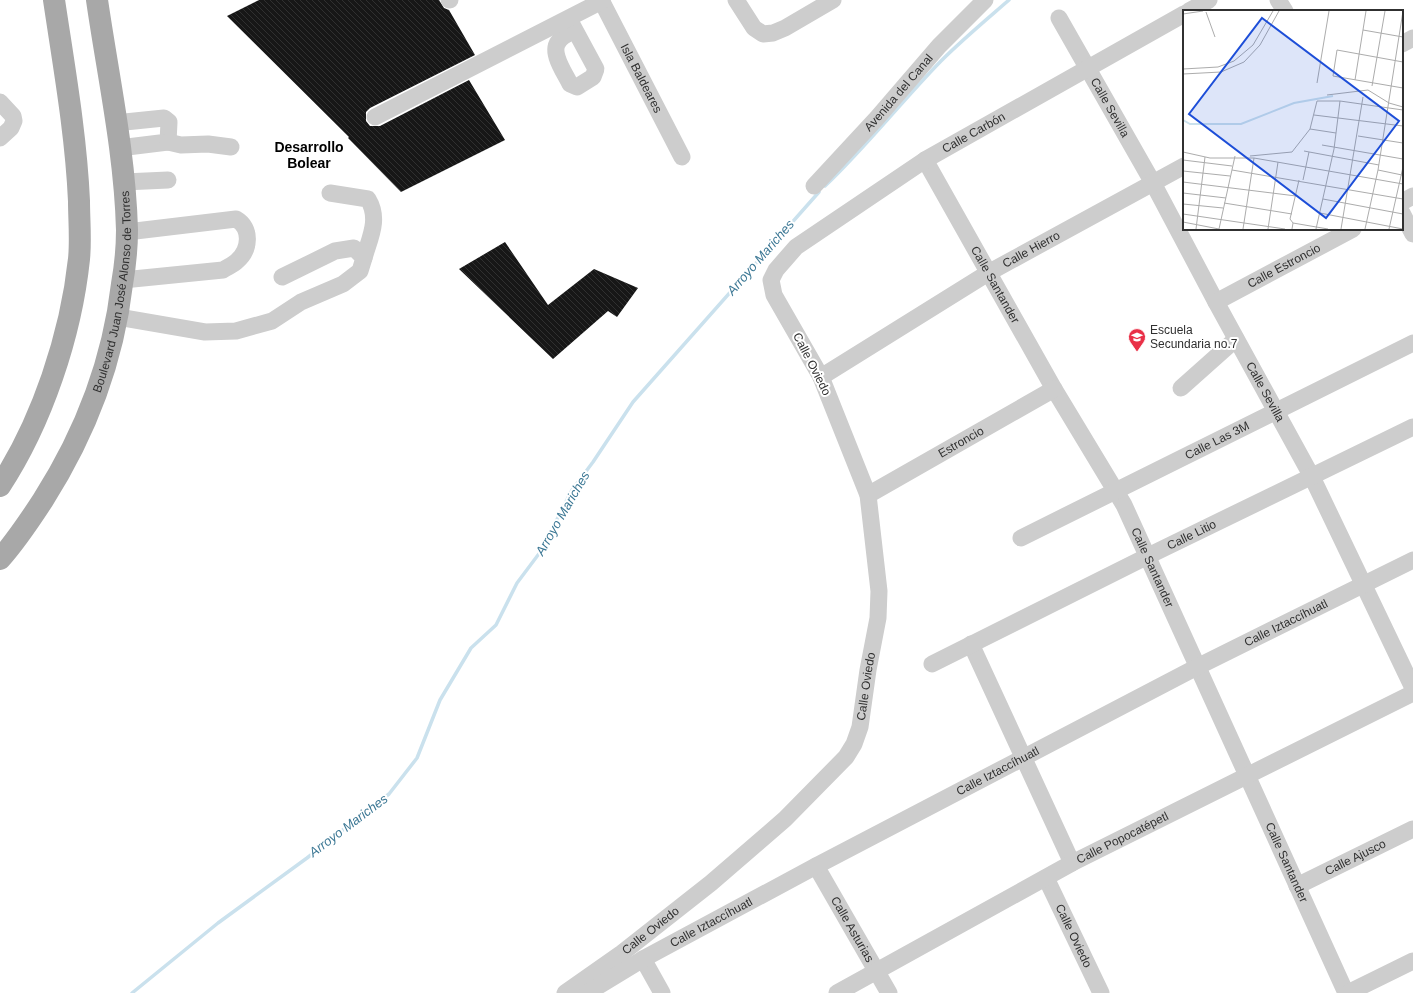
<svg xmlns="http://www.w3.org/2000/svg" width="1413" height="993" viewBox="0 0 1413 993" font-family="Helvetica,sans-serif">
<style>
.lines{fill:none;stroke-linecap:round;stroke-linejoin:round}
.stream{stroke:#cae1ed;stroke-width:3.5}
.building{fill:url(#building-back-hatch)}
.minor{stroke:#cdcdcd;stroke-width:17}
.major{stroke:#a8a8a8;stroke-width:22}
.labels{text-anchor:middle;stroke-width:4;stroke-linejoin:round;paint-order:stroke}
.street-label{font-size:12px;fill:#303030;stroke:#fff}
.poi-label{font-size:12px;fill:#303030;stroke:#fff;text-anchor:start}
.water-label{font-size:13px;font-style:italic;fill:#3b7794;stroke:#fff}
.quarter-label{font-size:14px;font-weight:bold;fill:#000;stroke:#fff}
.inset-river{fill:none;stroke:#cae1ed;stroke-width:2}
.inset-road{fill:none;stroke:#acacac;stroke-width:1}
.view{fill:#1d4ed8;fill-opacity:0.15;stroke:#1d4ed8;stroke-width:2}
.inset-edge{fill:none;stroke:#303030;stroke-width:2}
</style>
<defs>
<pattern id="building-back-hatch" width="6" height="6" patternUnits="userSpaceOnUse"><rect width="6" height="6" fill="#171717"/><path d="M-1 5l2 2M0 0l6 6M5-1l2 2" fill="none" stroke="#303030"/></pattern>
</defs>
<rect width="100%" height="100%" fill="#fff"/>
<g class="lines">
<!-- stream -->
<g class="stream">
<path d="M825,186C866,147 901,102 941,61C962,40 986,20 1009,0"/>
<path d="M132,993L218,923L307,858L389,794L417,758L440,700L471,648L496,625L517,583L541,551L572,490L593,462L633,402L819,192"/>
</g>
</g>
<!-- building -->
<g class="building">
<path d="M259,0H439L444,8L449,10L475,55L370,108L366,112V121L370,126H380L469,80L505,140L401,192L348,138L349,137L227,16Z"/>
<path d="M505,242L548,305L594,269L638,288L617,317L608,311L553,359L459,269Z"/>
</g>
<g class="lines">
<!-- minor -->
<g class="minor">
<path d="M449,0H450"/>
<path id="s1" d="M601,0L682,157"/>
<path d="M736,0L754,28L763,34L773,33L785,28L833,0"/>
<path d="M1278,0L1285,11"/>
<path d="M1189,11L1209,0"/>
<path id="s2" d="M1059,18L1153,183L1216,302L1312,477L1413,688"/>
<path d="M569,19L596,69L593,77L577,87L570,84C565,73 549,52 559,41C562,36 570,33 574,30"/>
<path d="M1402,44L1413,38"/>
<path d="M0,102L13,116L14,121L11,128L0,138"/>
<path d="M375,117L602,1"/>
<path d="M115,123L164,118L169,122L168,142L119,148"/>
<path d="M168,142L181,145L208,144L231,147"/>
<path id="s3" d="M925,160L1054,389L1124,505L1346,993"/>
<path d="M124,182L168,180"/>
<path id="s4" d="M814,186L877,118L939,46L985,0"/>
<path d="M330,193L368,199C380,219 370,237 364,258"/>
<path d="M1402,202L1413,196"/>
<path d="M1402,213L1413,234"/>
<path d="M123,280L223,270C227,267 233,265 237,261C250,250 252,228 236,219L127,232"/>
<path id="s5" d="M1216,302L1353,229"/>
<path d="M118,317L205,332L236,331L272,321L301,302L343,284L360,271L364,258L354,248L335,251L282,277"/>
<path id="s6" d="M821,377L988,273L1184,166"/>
<path d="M1181,388L1236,339"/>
<path id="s7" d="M868,495L1054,389"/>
<path id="s8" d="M1021,538L1413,343"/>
<path d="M971,644L1072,863"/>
<path id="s9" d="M932,664L1148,556L1413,427"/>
<path id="s10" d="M816,866L889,993"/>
<path id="s11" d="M1046,878L1101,993"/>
<path id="s12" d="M1297,886L1413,829"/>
<path d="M643,959L662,993"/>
<path id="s13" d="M565,993L622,953L711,883L785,819L846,757L854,744L860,727L868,670L878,618L879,591L868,495L821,377L774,295L771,280L776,270L796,247L925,160L1184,14"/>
<path id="s14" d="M587,993L643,959L816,866L1197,667L1413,560"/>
<path id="s15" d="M837,993L1072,863L1413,693"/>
<path d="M1348,993L1413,961"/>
</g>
<!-- major -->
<g class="major">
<path d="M0,486C42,422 71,335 79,259C81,240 79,220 79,201C76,134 64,67 54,0"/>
<path id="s16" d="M0,559C16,541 30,520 43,500C85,434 113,362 122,284C125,267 127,248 127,230C125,153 108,76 97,0"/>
</g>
</g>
<!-- icons -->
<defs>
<g id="school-pin" transform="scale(0.9)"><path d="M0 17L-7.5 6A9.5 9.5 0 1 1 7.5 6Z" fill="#e93047" stroke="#fff"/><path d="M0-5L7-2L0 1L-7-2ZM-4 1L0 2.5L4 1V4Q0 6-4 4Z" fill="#fff"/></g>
</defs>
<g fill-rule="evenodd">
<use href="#school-pin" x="1137" y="337"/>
</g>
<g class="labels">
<!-- street labels -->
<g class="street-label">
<text dy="4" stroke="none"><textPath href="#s1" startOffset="88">Isla Baldeares</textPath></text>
<text dy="4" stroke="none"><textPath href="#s4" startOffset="126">Avenida del Canal</textPath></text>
<text dy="4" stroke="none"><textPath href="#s2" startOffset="103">Calle Sevilla</textPath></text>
<text dy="4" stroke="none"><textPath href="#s13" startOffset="1125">Calle Carbón</textPath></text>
<text dy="4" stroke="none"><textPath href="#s6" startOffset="246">Calle Hierro</textPath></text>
<text dy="4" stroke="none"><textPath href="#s5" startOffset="77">Calle Estroncio</textPath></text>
<text dy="4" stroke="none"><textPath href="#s3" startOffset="143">Calle Santander</textPath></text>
<text dy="4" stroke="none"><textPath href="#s16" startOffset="296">Boulevard Juan José Alonso de Torres</textPath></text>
<text transform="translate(812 364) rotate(63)" y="4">Calle Oviedo</text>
<text dy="4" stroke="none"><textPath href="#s2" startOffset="427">Calle Sevilla</textPath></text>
<text dy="4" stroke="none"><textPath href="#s8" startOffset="219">Calle Las 3M</textPath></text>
<text dy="4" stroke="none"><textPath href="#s7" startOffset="107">Estroncio</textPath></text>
<text dy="4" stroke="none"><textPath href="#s9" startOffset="290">Calle Litio</textPath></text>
<text dy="4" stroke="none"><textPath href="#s3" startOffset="467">Calle Santander</textPath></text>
<text dy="4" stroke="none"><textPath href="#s14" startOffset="791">Calle Iztaccíhuatl</textPath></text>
<text dy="4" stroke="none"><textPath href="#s13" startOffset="442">Calle Oviedo</textPath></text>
<text dy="4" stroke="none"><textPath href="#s14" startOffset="467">Calle Iztaccíhuatl</textPath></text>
<text dy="4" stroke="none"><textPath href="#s15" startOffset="325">Calle Popocatépetl</textPath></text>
<text dy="4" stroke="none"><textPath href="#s12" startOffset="65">Calle Ajusco</textPath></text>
<text dy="4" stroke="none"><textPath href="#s3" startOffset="791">Calle Santander</textPath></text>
<text dy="4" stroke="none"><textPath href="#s14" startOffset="143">Calle Iztaccíhuatl</textPath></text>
<text dy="4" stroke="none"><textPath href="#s10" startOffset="73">Calle Asturias</textPath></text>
<text dy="4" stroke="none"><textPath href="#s13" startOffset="106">Calle Oviedo</textPath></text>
<text dy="4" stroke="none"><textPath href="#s11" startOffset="64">Calle Oviedo</textPath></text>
</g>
<!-- poi labels -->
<g class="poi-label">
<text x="1150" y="334">Escuela<tspan x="1150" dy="14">Secundaria no.7</tspan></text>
</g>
<!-- water labels -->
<g class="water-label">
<text transform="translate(760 257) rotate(-49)" y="5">Arroyo Mariches</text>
<text transform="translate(562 513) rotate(-60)" y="5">Arroyo Mariches</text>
<text transform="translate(348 825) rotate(-37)" y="5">Arroyo Mariches</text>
</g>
<!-- quarter labels -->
<g class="quarter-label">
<text x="309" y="152">Desarrollo<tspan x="309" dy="16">Bolear</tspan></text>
</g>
</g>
<!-- overview -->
<g transform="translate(1183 10)">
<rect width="220" height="220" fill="#fff"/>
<path class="inset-river" d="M0,110L7,114H58L111,93L150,86"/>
<path class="inset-road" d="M23,2L32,27M0,4L20,1M180,20L220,27M220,52L154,40L150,66L220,78M0,59L35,57L51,51L70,35L90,1M0,64L38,62L61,52L77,35L96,1M172,70L183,1M134,73L146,1M189,76L202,1M144,85L185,80L206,93L220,97M131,105L220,116M127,119L153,123M175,126L220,133M139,135L220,149M121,141L196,155M0,142L27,148H71L220,174M67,146L109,142L127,119L134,91H157L220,100M0,150L49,156M49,160L220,189M195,160L219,165M0,161L47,166M120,170L126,142M0,172L113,186M0,183L43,188M140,189L220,204M41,193L109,204M0,194L40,198M137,203L220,219M0,204L102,219M0,212L36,219M110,213L145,219M13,219L22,147M36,219L52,146M60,219L71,148M85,219L95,152M109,219L110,213L107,209L116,170M133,219L151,139L157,91M158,219L180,87M182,219L195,160L220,1M206,219L220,157"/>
<path class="view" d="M79,8L216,111L143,208L6,104Z"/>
<rect width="220" height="220" class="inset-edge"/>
</g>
</svg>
